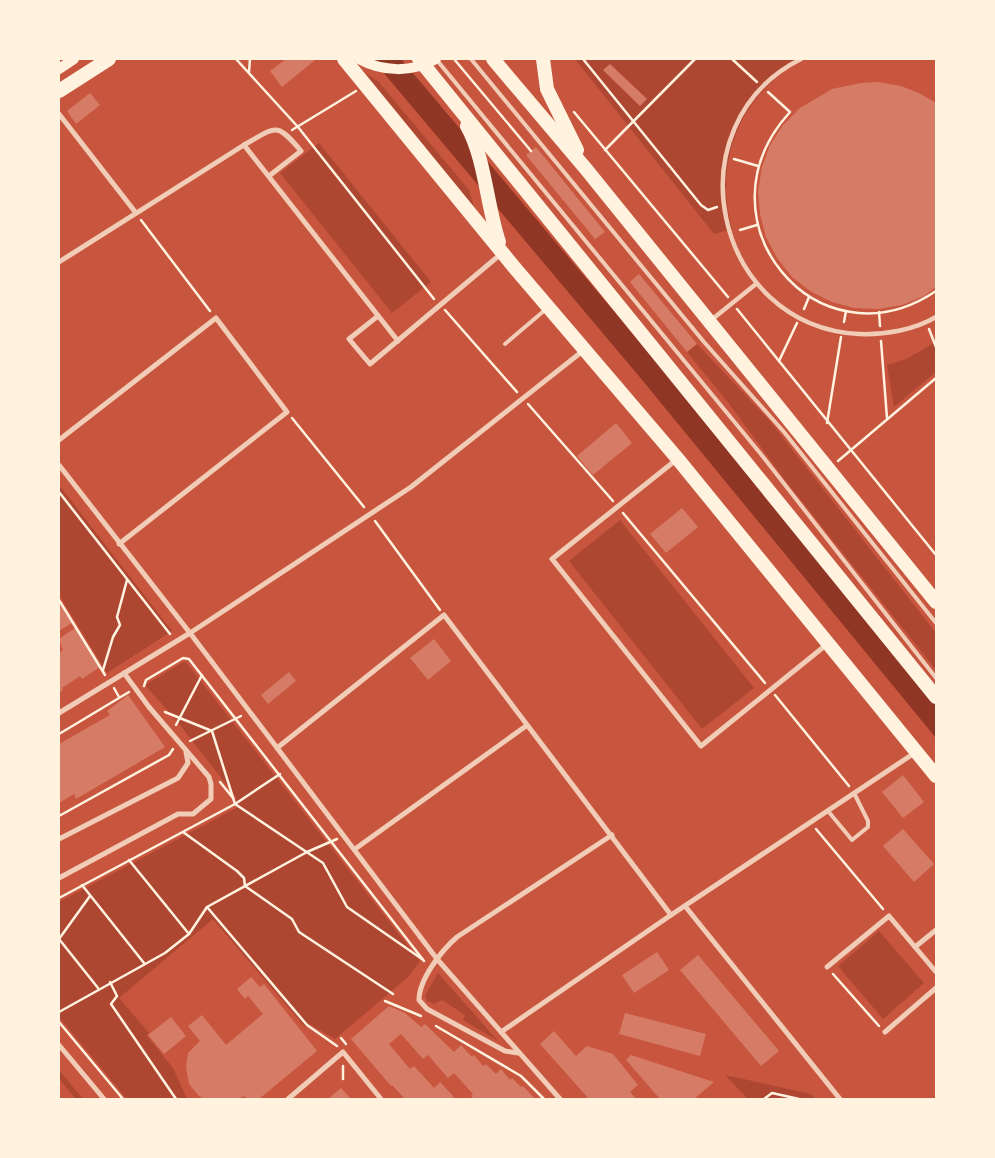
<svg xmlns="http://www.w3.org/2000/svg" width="995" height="1158" viewBox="0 0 995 1158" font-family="Karla,sans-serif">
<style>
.green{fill:#ae4732}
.water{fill:#8f3625}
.building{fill:#d67c66}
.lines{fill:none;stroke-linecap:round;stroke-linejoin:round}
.path{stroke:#fff3e0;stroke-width:2.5}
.service{stroke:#f1ccb7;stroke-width:4}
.pedestrian{stroke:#f1ccb7;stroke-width:4.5}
.minor{stroke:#f1ccb7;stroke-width:5}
.secondary{stroke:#fff3e0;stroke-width:10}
.trunk{stroke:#fff3e0;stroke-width:14}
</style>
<rect width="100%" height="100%" fill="#c8553d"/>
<!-- green -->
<g class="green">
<path d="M575,59H806C741,90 713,161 732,229L714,234Z"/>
<path d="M365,73L378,81L469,190L474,207Z"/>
<path d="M319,143L431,282L392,313L280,173Z"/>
<path d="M936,342V372L894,407L887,365L906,359Z"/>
<path d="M697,344L769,420L936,633V670L788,484L727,401L687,352Z"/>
<path d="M59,485L172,631L107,673L59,595Z"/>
<path d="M620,520L754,688L702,729L569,561Z"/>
<path d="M185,661L420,961L408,977L335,1039L309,1024L305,1027L213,919L119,998L149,1033L147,1036L173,1068L187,1099H127L59,1017V902L236,808V797L176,720L145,685Z"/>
<path d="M879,931L924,983L883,1019L838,966Z"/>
<path d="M438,973L498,1041L463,1020L465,1015L442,1000L434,1004L427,1001L425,995Z"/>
<path d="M59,1070L83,1099H76L59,1079Z"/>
<path d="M725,1075L811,1094L815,1099H748Z"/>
</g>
<!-- water -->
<path class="water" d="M372,59H401L661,367L936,699V738L638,375Z"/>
<!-- building -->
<g class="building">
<path d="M286,59H314L315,60L282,87L270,71Z"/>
<path d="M610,64L647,99L640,106L603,70Z"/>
<path d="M878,82L901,86L919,93L936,103V287L924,296L902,305L878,309L854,308L832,302L810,291L792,277L777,258L766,237L760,214L758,191L762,167L770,145L783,125L800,108L832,89L861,83Z"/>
<path d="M90,93L100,105L76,124L67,111Z"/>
<path d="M536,147L605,232L595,239L526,155Z"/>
<path d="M639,274L697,344L687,352L630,282Z"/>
<path d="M616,423L632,443L593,475L577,456Z"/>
<path d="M682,508L698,527L666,553L650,534Z"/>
<path d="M59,603L72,623L59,631Z"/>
<path d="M75,628L100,667L82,679L80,676L62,688L63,690L59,693V653L63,650L59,639Z"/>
<path d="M434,639L451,661L428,680L410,658Z"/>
<path d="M289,672L296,681L268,704L261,695Z"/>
<path d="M128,695L165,747L76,799L74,794L59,803V744L110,715L107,711Z"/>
<path d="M903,775L924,802L903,818L882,792Z"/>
<path d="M903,829L934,864L914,882L883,846Z"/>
<path d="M657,952L669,970L634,993L622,975Z"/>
<path d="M698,955L779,1051L761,1066L680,970Z"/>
<path d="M251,977L260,987L264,984L317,1051L259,1099H247L244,1096L238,1099H205L199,1096L189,1084L186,1067L188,1053L200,1041L188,1026L202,1015L226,1045L263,1014L248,996L245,999L237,989Z"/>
<path d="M389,1006L405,1013L421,1027L425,1024L454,1052L461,1045L472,1057L474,1055L483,1066L486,1064L496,1074L501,1069L510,1080L512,1078L521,1087L523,1086L535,1099H474L471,1096L473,1094L454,1073L448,1078L428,1055L423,1059L401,1034L389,1044L410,1069L414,1066L434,1088L440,1082L454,1097L451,1099H405L392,1085L391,1086L351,1039Z"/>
<path d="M625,1013L706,1034L700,1056L619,1034Z"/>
<path d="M171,1017L186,1036L164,1054L148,1035Z"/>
<path d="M554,1031L576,1056L587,1046L613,1054L638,1085L630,1092L636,1099H589L540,1044Z"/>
<path d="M631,1055L714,1082L694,1099H660L626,1060Z"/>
<path d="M341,1088L351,1099H328Z"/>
</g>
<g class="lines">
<!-- path -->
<g class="path">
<path d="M236,59L298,127L434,299"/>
<path d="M454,59L531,151"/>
<path d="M583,59L701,205L708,210L717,207"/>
<path d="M732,59L757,82"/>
<path d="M249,72L250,59"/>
<path d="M768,92L790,112C692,219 817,371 936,291"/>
<path d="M574,112L728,297"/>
<path d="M292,130L356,91"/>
<path d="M605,150L695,59"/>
<path d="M734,159L758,166"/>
<path d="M141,220L210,311"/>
<path d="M740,230L757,225"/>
<path d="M737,309L936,555"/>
<path d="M804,309L809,297"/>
<path d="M445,310L517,392"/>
<path d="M879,312L880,326"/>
<path d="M844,322L846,311"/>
<path d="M929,329L936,347"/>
<path d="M881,341L887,418"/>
<path d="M779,361L797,323"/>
<path d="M528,404L613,501"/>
<path d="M292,418L364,507"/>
<path d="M827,423L841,337"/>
<path d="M838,461L936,378"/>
<path d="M59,492L170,634"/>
<path d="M623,513L765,683"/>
<path d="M375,521L440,610"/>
<path d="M59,600L105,675"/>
<path d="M103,670L113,637L120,625L117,617L127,580"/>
<path d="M144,686L146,680L183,658L189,659L424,961"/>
<path d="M114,688L119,697"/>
<path d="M775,695L849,786"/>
<path d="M165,712L212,731L235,804L323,863L347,907L422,959"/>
<path d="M176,725L202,675"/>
<path d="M59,734L129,692"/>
<path d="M190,741L241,716"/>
<path d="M220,782L233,798"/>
<path d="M59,816L169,755L173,749"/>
<path d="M816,829L883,909"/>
<path d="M183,832L237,871L244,878L245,886L292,919L299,932L393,994"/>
<path d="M129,860L189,934"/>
<path d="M82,885L144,963"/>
<path d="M90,896L59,939L98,988"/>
<path d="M59,898L235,804L280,774"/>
<path d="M207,907L307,1025L337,1046"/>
<path d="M833,974L879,1026"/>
<path d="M110,982L117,996L111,1004L176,1099"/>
<path d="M385,1001L421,1016"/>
<path d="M59,1012L165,953L189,934L207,907L307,852L337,839"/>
<path d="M59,1022L123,1099"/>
<path d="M436,1026L521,1076L544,1099"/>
<path d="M341,1038L346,1044"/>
<path d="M343,1079V1066"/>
<path d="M764,1099L772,1093L799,1099"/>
</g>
<!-- service -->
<g class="service">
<path d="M436,59L760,453L936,678"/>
<path d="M471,59L704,342L784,432L936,623"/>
<path d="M505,344L545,310"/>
<path d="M828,811L852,840L868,827V821L854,793"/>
</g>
<!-- pedestrian -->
<g class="pedestrian">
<path d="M801,59C671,124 712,326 859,334C885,335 914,330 936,317"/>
<path d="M710,321L756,284"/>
</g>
<!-- minor -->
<g class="minor">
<path d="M59,114L136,213"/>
<path d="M244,145L398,341"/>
<path d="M59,262L244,145C276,127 276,121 301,151L269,176"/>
<path d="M378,316L349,339L370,364L502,253"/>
<path d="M59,440L216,318L287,412L119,544"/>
<path d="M676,460L552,559L701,746L826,645"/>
<path d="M59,465L190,633L437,959L560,1099"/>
<path d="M59,713L190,633L411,487L584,350"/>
<path d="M277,748L444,615L671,915"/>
<path d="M59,839L178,778L188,763L186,752"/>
<path d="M355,849L526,726"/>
<path d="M59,878L178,814H193L211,799V784L209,777L149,707L124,673"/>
<path d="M685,906L840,1099"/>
<path d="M915,947L936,930"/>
<path d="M827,967L889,916L936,972"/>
<path d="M501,1032L671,915L916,752"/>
<path d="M885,1032L936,988"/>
<path d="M59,1045L104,1099"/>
<path d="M518,1053L505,1051L427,1009L419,1000C419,979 442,950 457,937L612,835"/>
<path d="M288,1099L343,1052L381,1099"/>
</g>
<!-- secondary -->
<g class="secondary">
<path d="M359,59C383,72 412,73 436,59"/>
<path d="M59,69L74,59"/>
</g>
<!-- trunk -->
<g class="trunk">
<path d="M344,59L514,267L677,458L936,776"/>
<path d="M419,59L936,697"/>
<path d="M493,59L586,169L936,602"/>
<path d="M543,59L547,89L577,150"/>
<path d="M59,91L109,59"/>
<path d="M467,126C485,158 487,206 499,242"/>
</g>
</g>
<!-- border -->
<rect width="995" height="1158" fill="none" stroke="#fff3e0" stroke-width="120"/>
</svg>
